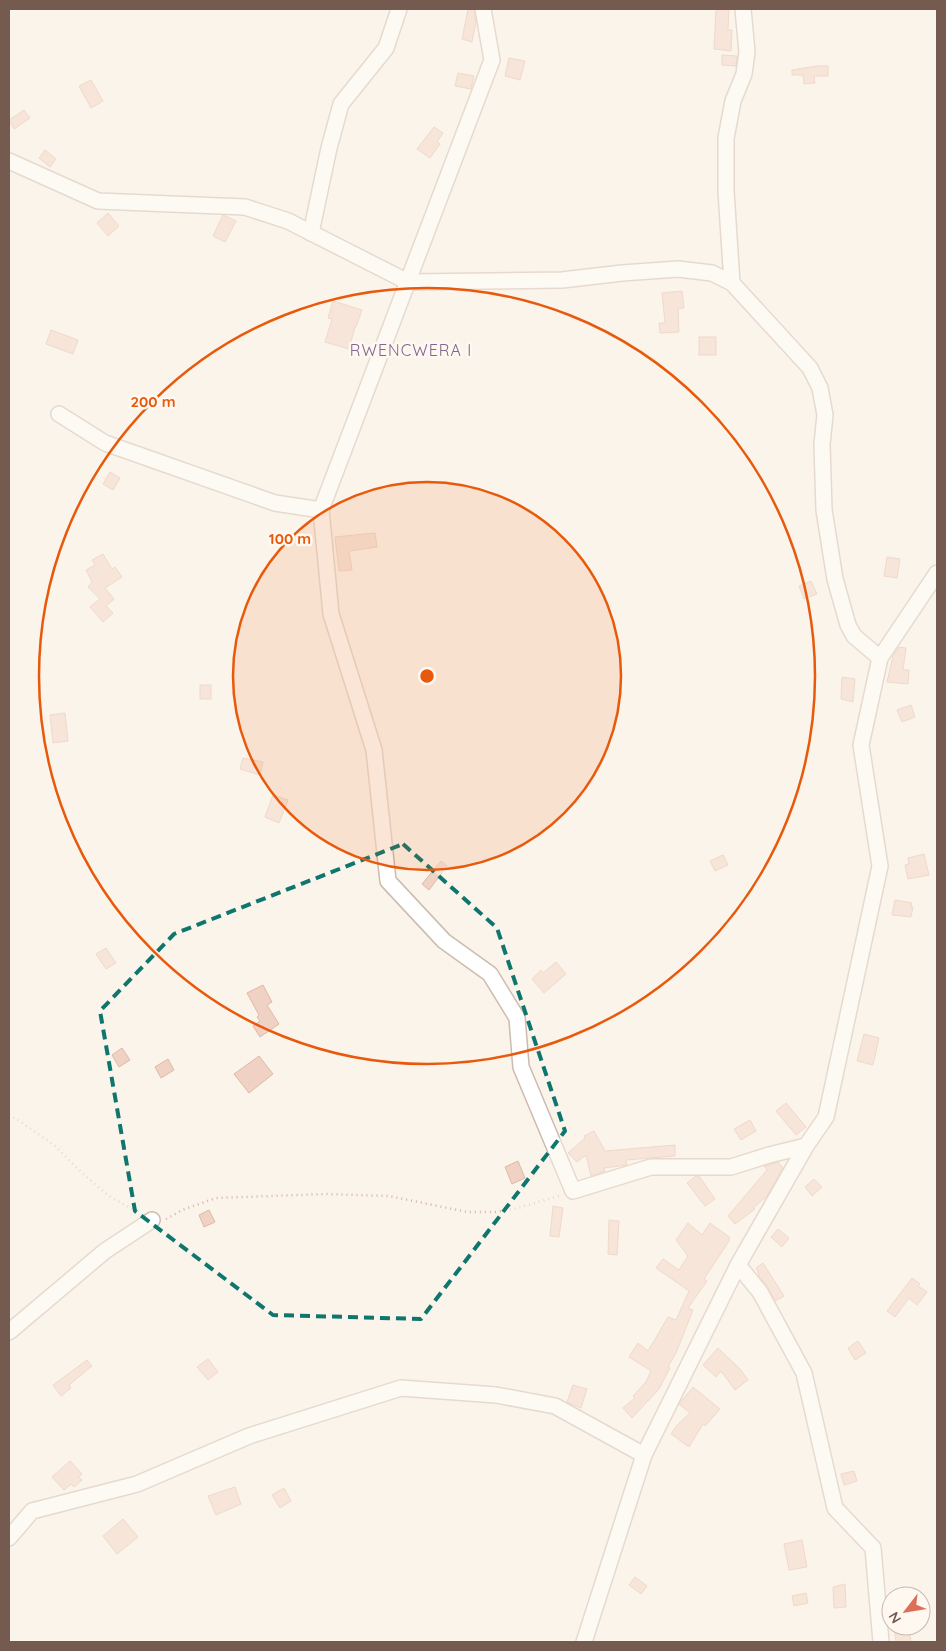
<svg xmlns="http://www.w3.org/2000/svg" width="946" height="1651" viewBox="0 0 946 1651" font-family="Quicksand,sans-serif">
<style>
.building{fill:#efd2c3;stroke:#e1b8a5}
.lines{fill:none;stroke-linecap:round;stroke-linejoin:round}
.minor-casing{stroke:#cdbbb0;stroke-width:18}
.path{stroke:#d5b5a6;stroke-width:2.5;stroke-dasharray:1 4;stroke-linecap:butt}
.minor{stroke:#fff;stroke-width:15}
.marked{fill:none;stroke:#0f766e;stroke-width:4;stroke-dasharray:10 6;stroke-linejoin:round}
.ring{fill:none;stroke:#e8590c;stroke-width:2.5}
.labels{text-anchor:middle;stroke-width:5;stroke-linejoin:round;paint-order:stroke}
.quarter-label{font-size:16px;letter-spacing:1px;fill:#806690;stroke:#fef8f1}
.centre{fill:#e8590c;stroke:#fef8f1;stroke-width:2.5}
.ring-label{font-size:15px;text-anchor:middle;font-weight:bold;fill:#e8590c;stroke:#fef8f1;stroke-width:5;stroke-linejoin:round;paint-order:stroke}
</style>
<rect width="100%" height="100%" fill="#fbf4ea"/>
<!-- building -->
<g class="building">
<path d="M468,9H474L476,23L472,42L462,39Z"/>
<path d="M716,9H729L728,30H732L731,51L714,49Z"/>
<path d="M722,55L737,56L736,66L722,65Z"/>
<path d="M509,58L525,61L520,80L505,76Z"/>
<path d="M817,66H828V76H814L815,83L804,84L803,75H792V70Z"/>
<path d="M458,73L474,76L471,89L455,86Z"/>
<path d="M91,80L103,101L91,108L79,86Z"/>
<path d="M24,110L30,118L14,129L9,120Z"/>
<path d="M434,127L443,133L437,142L440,144L430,158L417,149Z"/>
<path d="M45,150L56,159L50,167L39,158Z"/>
<path d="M108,213L119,226L108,236L97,223Z"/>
<path d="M223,215L236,221L225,242L213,236Z"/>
<path d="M682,291L684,308L678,309L679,332L660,333L659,323H665L662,293Z"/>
<path d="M333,301L362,310L356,327H355L349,349L325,342L332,319L328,318Z"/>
<path d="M51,330L78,340L73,354L46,344Z"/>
<rect x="699" y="337" width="17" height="18"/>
<path d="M110,472L120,478L113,490L103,484Z"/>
<path d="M375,533L377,547L349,551L352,570L339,571L335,537Z"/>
<path d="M103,554L112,569L115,567L122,577L105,588L114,599L106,606L113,613L103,622L90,607L100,599L88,587L92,582L86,570L95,565L92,560Z"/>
<path d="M887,557L900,559L897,578L884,576Z"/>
<path d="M811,581L817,594L804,599L799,586Z"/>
<path d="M899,647L906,648L903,670H909L908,684L887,682L893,656Z"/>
<path d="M842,677L855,679L853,702L841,699Z"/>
<rect x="200" y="685" width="11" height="14"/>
<path d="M911,705L915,717L902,722L897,710Z"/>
<path d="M65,713L68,741L53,743L50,715Z"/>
<path d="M243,758L263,762L260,775L240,769Z"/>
<path d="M273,795L288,800L279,823L265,817Z"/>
<path d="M924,854L929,875L908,879L905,865L909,864L908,858Z"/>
<path d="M723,855L728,865L715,871L710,861Z"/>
<path d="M441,861L447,866L429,890L422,884Z"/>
<path d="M895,900L912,903L911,907H913L911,917L892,915Z"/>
<path d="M106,948L116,963L106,969L96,954Z"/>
<path d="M556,962L566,974L544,993L532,979L541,970L543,973Z"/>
<path d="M263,985L272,1002L267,1005L279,1024L260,1037L253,1026L260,1021L257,1017L259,1015L247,993Z"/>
<path d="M864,1034L879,1038L873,1065L857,1061Z"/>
<path d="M122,1048L130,1060L119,1067L112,1055Z"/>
<path d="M259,1056L273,1074L249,1093L234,1074Z"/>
<path d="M168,1059L174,1070L161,1078L155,1067Z"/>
<path d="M786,1103L806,1127L796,1135L776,1111Z"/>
<path d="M750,1120L756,1131L741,1140L734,1129Z"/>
<path d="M594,1131L605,1151L675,1145V1156L626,1160L627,1165L604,1168L605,1171L591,1176L586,1155L577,1162L568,1153L585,1138L584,1136Z"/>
<path d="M518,1161L525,1178L512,1184L505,1167Z"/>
<path d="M778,1162L783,1168L767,1196L753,1208L755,1209L735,1224L728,1216L767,1170L764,1166Z"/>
<path d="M696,1176H699L715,1199L705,1206L687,1183Z"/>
<path d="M814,1179L822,1187L812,1196L805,1187Z"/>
<path d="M553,1206L563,1208L559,1237L550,1236Z"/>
<path d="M209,1210L215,1222L204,1227L199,1215Z"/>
<path d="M609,1220L619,1221L617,1255L608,1254Z"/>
<path d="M688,1223L702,1235L710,1223L729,1237V1241L704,1279L707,1281L688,1308L693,1310L676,1353L668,1367L670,1368L659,1389L632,1418L623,1408L635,1398L633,1396L646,1382L651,1371L629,1357L638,1343L648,1351L668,1317L676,1320L689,1291L656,1268L663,1259L679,1270L688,1256L676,1240Z"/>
<path d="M778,1229L789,1238L782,1247L771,1237Z"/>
<path d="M763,1263L784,1296L775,1301L767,1286L758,1275L759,1274L756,1268Z"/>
<path d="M912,1278L920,1284L918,1286L927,1292L917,1305L909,1298L895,1317L887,1311Z"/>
<path d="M858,1341L866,1353L855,1360L848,1348Z"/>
<path d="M718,1348L740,1369L748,1380L735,1390L721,1371L716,1377L703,1365Z"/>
<path d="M208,1359L218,1372L208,1380L197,1367Z"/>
<path d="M87,1360L92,1366L69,1385L71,1388L61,1396L53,1385Z"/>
<path d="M573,1385L587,1389L581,1408L567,1402Z"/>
<path d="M693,1387L720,1409L705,1426L703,1424L689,1447L671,1434L677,1425L690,1413L679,1404Z"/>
<path d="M70,1461L82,1474L79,1477L82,1480L74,1487L71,1484L64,1490L52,1477Z"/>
<path d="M854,1471L857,1481L844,1485L841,1474Z"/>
<path d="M235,1487L241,1504L216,1515L208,1496Z"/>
<path d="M284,1488L291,1501L280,1508L272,1495Z"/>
<path d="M123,1519L138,1537L117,1554L103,1536Z"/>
<path d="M802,1540L807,1567L789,1570L784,1544Z"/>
<path d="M635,1577L647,1586L641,1594L629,1585Z"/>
<path d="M845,1584L846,1607L834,1608L833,1587Z"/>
<path d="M806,1593L808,1603L794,1606L792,1596Z"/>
<path d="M894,1626H909L911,1642H896Z"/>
</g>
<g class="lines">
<!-- minor casing -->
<g class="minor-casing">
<g id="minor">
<path d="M483,9L492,60L321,510L331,614L374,750L388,881L444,941L490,974L517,1018L521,1067L573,1191L651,1167H731L769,1155L806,1146"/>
<path d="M9,161L98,201L245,207L288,221L408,282L562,280L622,273L678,269L712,273L732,283L810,368L820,388L825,415L822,444L824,510L835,579L848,625L854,636L880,658"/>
<path d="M311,233L329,148L341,104L386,48L399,9"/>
<path d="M732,283L726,191V138L733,101L744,74L747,52L743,9"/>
<path d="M59,414L105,443L275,503L321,510"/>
<path d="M738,1265L760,1292L804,1373L835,1508L873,1548L881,1642"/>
<path d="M9,1332L105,1251L152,1220"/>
<path d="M9,1538L32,1511L137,1484L249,1436L401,1388L496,1395L555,1406L644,1455"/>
<path d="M584,1642L644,1455L738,1265L806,1146L826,1117L880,866L861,745L880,658L937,573"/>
</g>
</g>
<!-- path -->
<g class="path">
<path d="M9,1115L21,1122L55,1146L84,1175L109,1196L139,1213"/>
<path d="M166,1219L182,1210L216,1198L327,1194L389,1196L467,1212H495L518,1208L562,1195"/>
</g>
<!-- minor -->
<use href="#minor" class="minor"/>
</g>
<!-- marked area -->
<path d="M0 0H946V1651H0ZM403,844L497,928L565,1131L421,1319L273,1315L135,1211L100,1011L174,934Z" fill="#fbf4ea" fill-opacity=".55" fill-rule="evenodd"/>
<path class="marked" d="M403,844L497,928L565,1131L421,1319L273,1315L135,1211L100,1011L174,934Z"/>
<!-- distance rings -->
<circle cx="427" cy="676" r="194" fill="#e8590c" fill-opacity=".12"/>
<g class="ring">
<circle cx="427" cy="676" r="194"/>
<circle cx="427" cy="676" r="388"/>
</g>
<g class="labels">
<!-- quarter labels -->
<g class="quarter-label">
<text x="411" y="356">RWENCWERA I</text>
</g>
</g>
<circle cx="427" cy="676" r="8" class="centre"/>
<g class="ring-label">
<text x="153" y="407">200 m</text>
<text x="290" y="544">100 m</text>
</g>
<!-- border -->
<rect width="946" height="1651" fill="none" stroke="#755a4f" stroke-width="20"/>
<!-- north arrow -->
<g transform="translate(906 1611) rotate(239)"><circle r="24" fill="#fef8f1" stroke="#c7b9b0"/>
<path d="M0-4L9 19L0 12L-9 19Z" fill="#dd6e58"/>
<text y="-8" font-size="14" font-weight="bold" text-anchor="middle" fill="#755a4f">N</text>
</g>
</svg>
